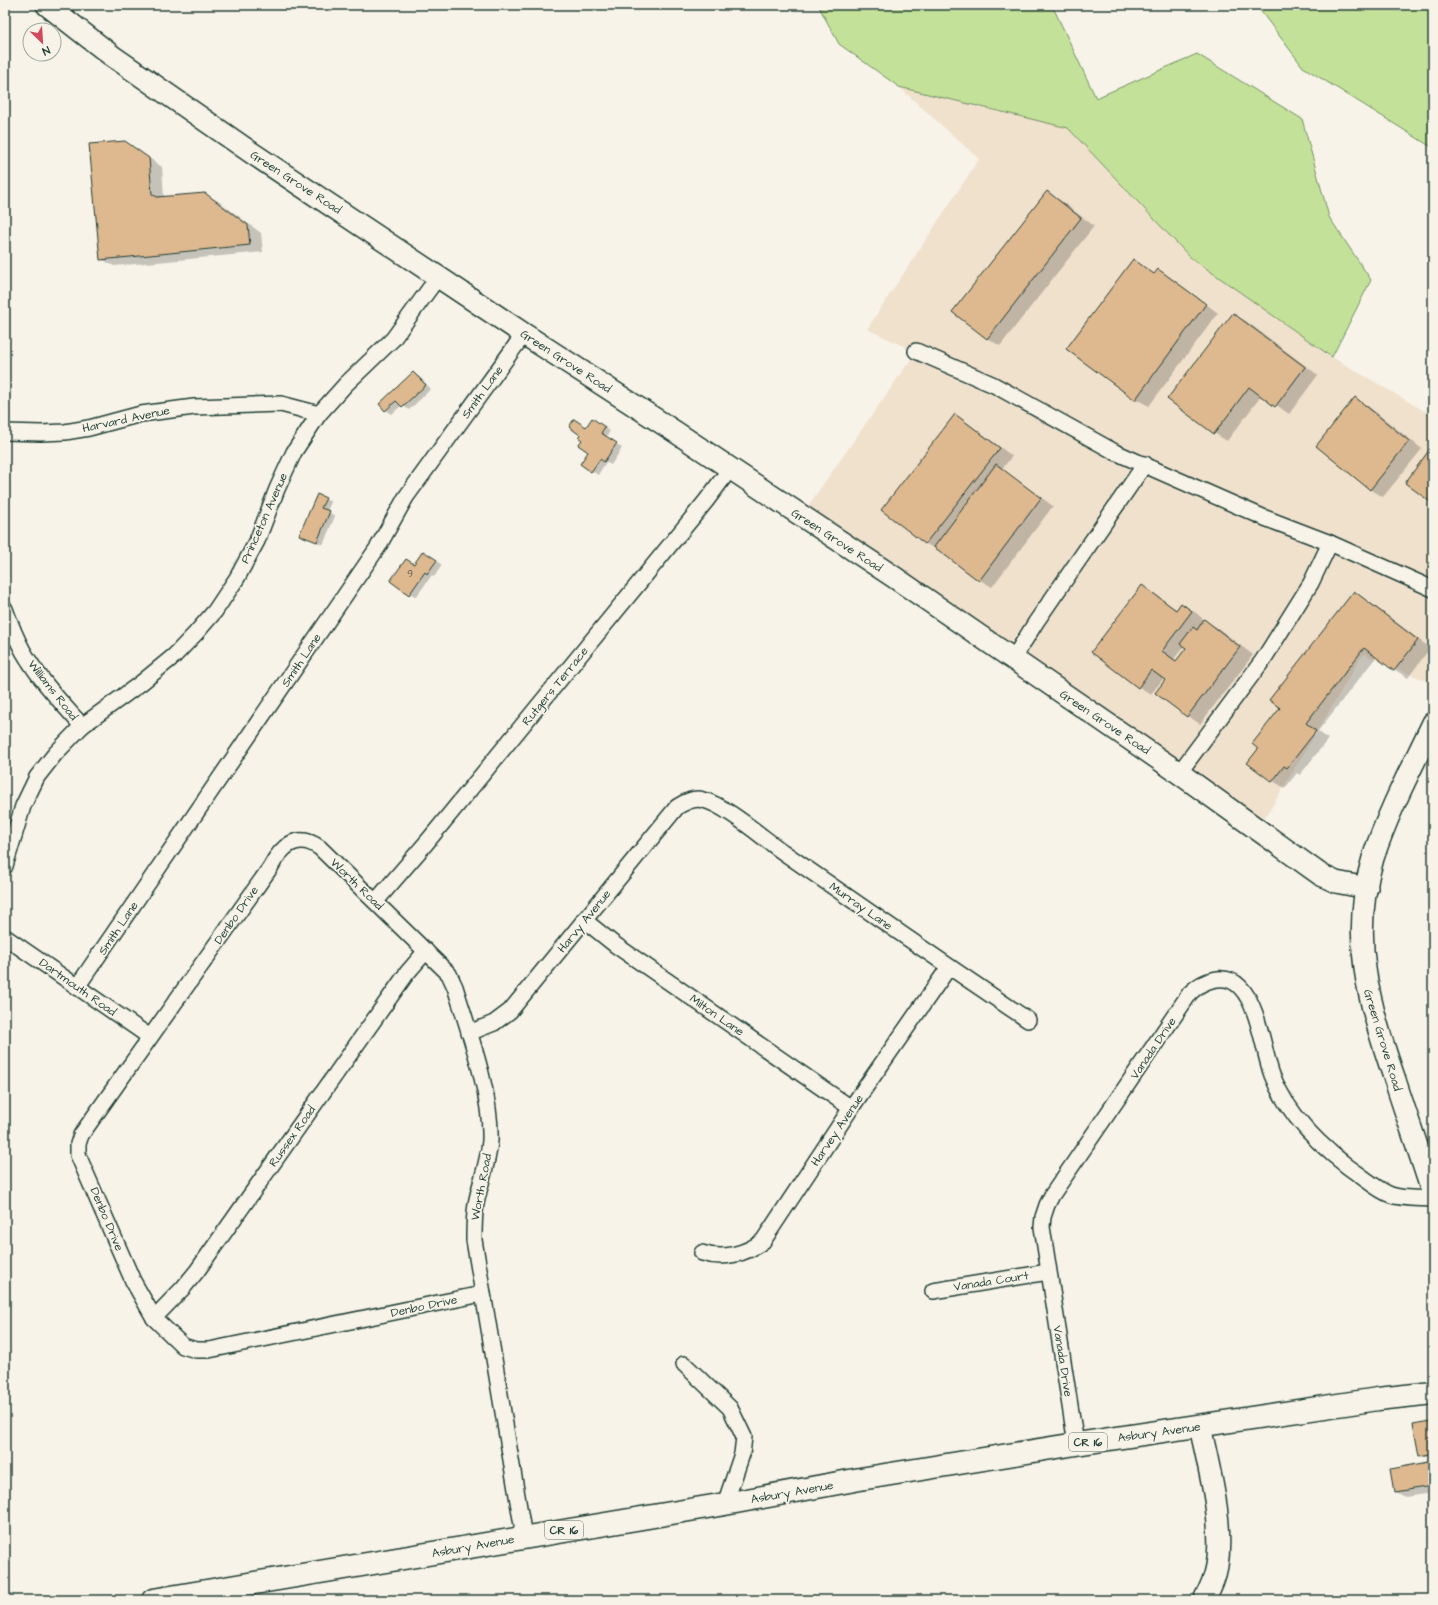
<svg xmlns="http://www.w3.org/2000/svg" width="1438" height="1605" viewBox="0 0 1438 1605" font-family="'Architects Daughter',sans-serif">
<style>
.built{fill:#f0e1cd}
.green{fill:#c4e199;stroke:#728f66}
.shadow{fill:#0003;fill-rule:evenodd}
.building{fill:#deb88f;stroke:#1f3d34}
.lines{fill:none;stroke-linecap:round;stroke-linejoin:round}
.street-casing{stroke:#1f3d34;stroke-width:18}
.secondary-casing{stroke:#1f3d34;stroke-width:24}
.primary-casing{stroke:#1f3d34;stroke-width:25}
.street{stroke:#f7f3e8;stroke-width:15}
.secondary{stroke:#f7f3e8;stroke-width:21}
.primary{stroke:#f7f3e8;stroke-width:22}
.labels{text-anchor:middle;stroke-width:3.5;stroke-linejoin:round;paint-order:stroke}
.number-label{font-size:10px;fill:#4f5c4b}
.shield{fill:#f7f3e8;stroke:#60746a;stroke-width:1}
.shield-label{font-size:11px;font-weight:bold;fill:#1f3d34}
.street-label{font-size:12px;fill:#1f3d34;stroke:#f7f3e8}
</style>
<rect width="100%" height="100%" fill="#f7f3e8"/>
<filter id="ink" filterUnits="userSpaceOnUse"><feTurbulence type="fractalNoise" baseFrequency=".025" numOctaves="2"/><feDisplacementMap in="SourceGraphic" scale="8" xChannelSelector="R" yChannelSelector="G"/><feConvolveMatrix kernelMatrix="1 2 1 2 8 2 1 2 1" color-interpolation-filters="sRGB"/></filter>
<g filter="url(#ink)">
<!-- built -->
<path class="built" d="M899,87L1068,128L1190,257L1332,357L1433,416V684L1363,654L1258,830L801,516L916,352L867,329L979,159Z"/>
<!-- green -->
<g class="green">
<path d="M818,5H1052L1096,98L1197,54L1302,119L1329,217L1371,280L1332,357L1190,257L1068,128L899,87L839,44Z"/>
<path d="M1256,5H1433V148L1303,67Z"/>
</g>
<!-- shadow -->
<g class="shadow">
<path d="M125,142L138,150L162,167L164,197L204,194L218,201L261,233L263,252L114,266L101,259Z"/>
<path d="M1047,193L1060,200L1094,226L1000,346L987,338Z"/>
<path d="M1134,260L1156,275L1159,270L1171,278L1218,313L1149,406L1136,399Z"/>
<path d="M1233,314L1246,321L1318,375L1289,414L1262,395L1227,441L1214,433Z"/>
<path d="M414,373L420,377L431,389L409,410L402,405L392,414L386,410L380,404Z"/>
<path d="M1355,399L1368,406L1422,449L1383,497L1370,489Z"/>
<path d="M955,415L968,423L1012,456L1002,469L1053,506L992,587L980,580L940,550L939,551L926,544L882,510Z"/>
<path d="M598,423L610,431L606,437L622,448L611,465L606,462L598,475L592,471L590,452L583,439L586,428Z"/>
<path d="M325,499L331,502L327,511L335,516L323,545L307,538Z"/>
<path d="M429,556L442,565L434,577L432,575L416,597L392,581Z"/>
<path d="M1143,586L1155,594L1177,610L1182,605L1195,612L1204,620L1218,628L1253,655L1200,724L1188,716L1156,693L1166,679L1164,678L1151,694L1139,687ZM1184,646L1187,648L1177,661L1174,659Z"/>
<path d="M1354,593L1367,600L1430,648L1408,678L1395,670L1377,656L1318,731L1328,739L1300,775L1297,773L1285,788L1273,781L1259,749L1281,708Z"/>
<path d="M1430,1422L1433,1426V1455L1422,1457L1419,1455Z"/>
<path d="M1433,1462V1493L1405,1497L1396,1492Z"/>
</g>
<!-- building -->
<g class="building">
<path d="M125,141L149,158L152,194L157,197L205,193L248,225L250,245L100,260L89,144Z"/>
<path d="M1047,191L1081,218L987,339L952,312Z"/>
<path d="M1133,259L1154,274L1158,269L1206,304L1135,400L1066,349Z"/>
<path d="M1233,313L1305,367L1275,407L1249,387L1214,434L1167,399Z"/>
<path d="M413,372L426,385L402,407L396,401L385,411L379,404Z"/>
<path d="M1355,397L1409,441L1370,490L1316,446Z"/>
<path d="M955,414L1000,448L925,544L881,510Z"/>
<path d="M592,418L605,427L601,433L617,443L604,462L600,459L591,472L580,464L588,452L578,445L582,440L578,437L580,435L569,427L574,419L586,427Z"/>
<path d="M1430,449L1433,451V504L1405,483Z"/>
<path d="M996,464L1041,498L979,581L934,547Z"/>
<path d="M317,494L326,498L321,508L330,511L317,542L299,535Z"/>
<path d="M423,551L437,560L427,574L425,572L409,595L390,581L406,559L414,564Z"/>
<path d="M1142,585L1176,610L1181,603L1192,611L1162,651L1176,661L1186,648L1180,644L1193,627L1197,630L1204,619L1240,647L1187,717L1155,693L1165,680L1151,670L1138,688L1091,652Z"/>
<path d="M1354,591L1418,640L1394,671L1364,648L1306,723L1316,731L1287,768L1284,766L1272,782L1247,763L1258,749L1252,744L1280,708L1269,700Z"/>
<path d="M1430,1421L1433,1438V1453L1419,1456L1413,1424Z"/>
<path d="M1433,1461V1486L1395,1492L1391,1469Z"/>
</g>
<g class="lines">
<!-- street casing -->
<g class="street-casing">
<g id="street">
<path d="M916,351L994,385L1115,452L1265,518L1330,543L1433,589"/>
<path d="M5,432L41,433L65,432L89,428L141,414L194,407L281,404L319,414"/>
<path d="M5,609C10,623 16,638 23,651C39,679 61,702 82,726"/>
<path d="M1013,659L1036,622L1145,464"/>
<path d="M1179,773L1263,660L1311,583L1330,543"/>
<path d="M5,866L23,806L37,777L55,754L82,726L141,683L174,656L196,633L215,611L237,578L257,541L277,489L294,452L319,414L346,384L393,339L438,277"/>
<path d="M376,901L427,842L706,501L730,469"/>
<path d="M584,920L614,944L851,1108"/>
<path d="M5,937L150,1037"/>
<path d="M77,987L378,547L406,497L524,334"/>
<path d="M469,1033L494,1023L510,1011L677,807C685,802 694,797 703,800C724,804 764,839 783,852C865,909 946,965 1028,1020"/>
<path d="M702,1253C723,1260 746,1254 763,1241L851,1108L949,967"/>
<path d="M933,1291L1048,1272"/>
<path d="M482,1294L209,1350H196L183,1346L154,1318L133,1281L78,1155V1144L81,1135L270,868C281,847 297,831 320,848L449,974L455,987C469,1032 492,1095 490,1141C488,1164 480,1183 476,1204C474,1216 474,1228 474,1240L524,1537"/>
<path d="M154,1318L183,1288L197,1271L407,973L426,951"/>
<path d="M684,1364L730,1408L744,1437L742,1454L725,1504"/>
<path d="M1076,1444L1042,1227L1043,1217L1047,1205L1052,1195L1190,993C1203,980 1225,972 1240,987C1259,1006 1263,1050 1272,1075C1289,1119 1327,1153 1365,1179C1373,1185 1382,1192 1391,1195C1402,1199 1421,1198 1433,1199"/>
</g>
</g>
<!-- secondary casing -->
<g class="secondary-casing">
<g id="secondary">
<path d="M47,5L111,55L249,151L524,334L674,431L894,577L1179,773L1321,875L1336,882L1367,888"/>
<path d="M1433,723C1412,767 1388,812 1373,858C1349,938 1369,1004 1395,1080C1407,1118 1421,1156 1433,1195"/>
<path d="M1200,1426C1209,1469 1224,1523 1217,1566C1215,1578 1210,1589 1204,1600"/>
</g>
</g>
<!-- primary casing -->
<g class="primary-casing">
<path id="primary" d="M153,1600L725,1504L860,1479L1076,1444L1378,1399L1433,1393"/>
</g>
<!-- street -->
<use href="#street" class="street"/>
<!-- secondary -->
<use href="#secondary" class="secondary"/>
<!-- primary -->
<use href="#primary" class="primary"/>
</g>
</g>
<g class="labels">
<!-- number labels -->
<g class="number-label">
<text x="410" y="577">9</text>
</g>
<!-- shield labels -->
<g class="shield">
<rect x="1069" y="1433" width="38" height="18" rx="3"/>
<rect x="545" y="1521" width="38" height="18" rx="3"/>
</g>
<g class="shield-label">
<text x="1088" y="1446">CR 16</text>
<text x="564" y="1534">CR 16</text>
</g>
<!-- street labels -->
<g class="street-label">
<text transform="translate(296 182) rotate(33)" y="4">Green Grove Road</text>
<text transform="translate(566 361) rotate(33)" y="4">Green Grove Road</text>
<text transform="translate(482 392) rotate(-54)" y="4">Smith Lane</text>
<text transform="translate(126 419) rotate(-12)" y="4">Harvard Avenue</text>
<text transform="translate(264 518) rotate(-66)" y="4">Princeton Avenue</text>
<text transform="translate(837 540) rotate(33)" y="4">Green Grove Road</text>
<text transform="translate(301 660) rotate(-56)" y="4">Smith Lane</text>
<text transform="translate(555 686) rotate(-51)" y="4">Rutgers Terrace</text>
<text transform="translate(53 690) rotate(52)" y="4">Williams Road</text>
<text transform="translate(1105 722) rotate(34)" y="4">Green Grove Road</text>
<text transform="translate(357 884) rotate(44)" y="4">Worth Road</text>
<text transform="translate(861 906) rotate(35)" y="4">Murray Lane</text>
<text transform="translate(236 915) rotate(-55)" y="4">Denbo Drive</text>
<text transform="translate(584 921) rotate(-51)" y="4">Harvy Avenue</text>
<text transform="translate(118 928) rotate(-56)" y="4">Smith Lane</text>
<text transform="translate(78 987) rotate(35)" y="4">Dartmouth Road</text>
<text transform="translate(717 1015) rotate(35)" y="4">Milton Lane</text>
<text transform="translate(1383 1040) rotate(73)" y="4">Green Grove Road</text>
<text transform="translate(1153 1048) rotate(-56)" y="4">Vanada Drive</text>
<text transform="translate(837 1130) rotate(-56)" y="4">Harvey Avenue</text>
<text transform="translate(292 1136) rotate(-55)" y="4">Russex Road</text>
<text transform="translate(481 1187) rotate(-79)" y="4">Worth Road</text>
<text transform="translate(107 1219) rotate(67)" y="4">Denbo Drive</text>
<text transform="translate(991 1281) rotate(-9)" y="4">Vanada Court</text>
<text transform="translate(424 1306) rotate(-12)" y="4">Denbo Drive</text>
<text transform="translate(1063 1361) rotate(81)" y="4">Vanada Drive</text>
<text transform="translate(1159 1432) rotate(-8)" y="4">Asbury Avenue</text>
<text transform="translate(792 1492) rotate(-10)" y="4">Asbury Avenue</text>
<text transform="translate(473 1546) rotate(-10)" y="4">Asbury Avenue</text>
</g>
</g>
<!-- margin -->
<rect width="1438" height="1605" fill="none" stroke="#f7f3e8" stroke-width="20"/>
<rect x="10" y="10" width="1418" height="1585" fill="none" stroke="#1f3d34" stroke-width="1.5" filter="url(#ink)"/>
<!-- north arrow -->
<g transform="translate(42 42) rotate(155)"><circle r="19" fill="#f7f3e8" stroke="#a1aaa0"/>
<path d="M0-3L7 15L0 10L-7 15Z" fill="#d1495b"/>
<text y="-6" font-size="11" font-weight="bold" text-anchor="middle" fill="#1f3d34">N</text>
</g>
</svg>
